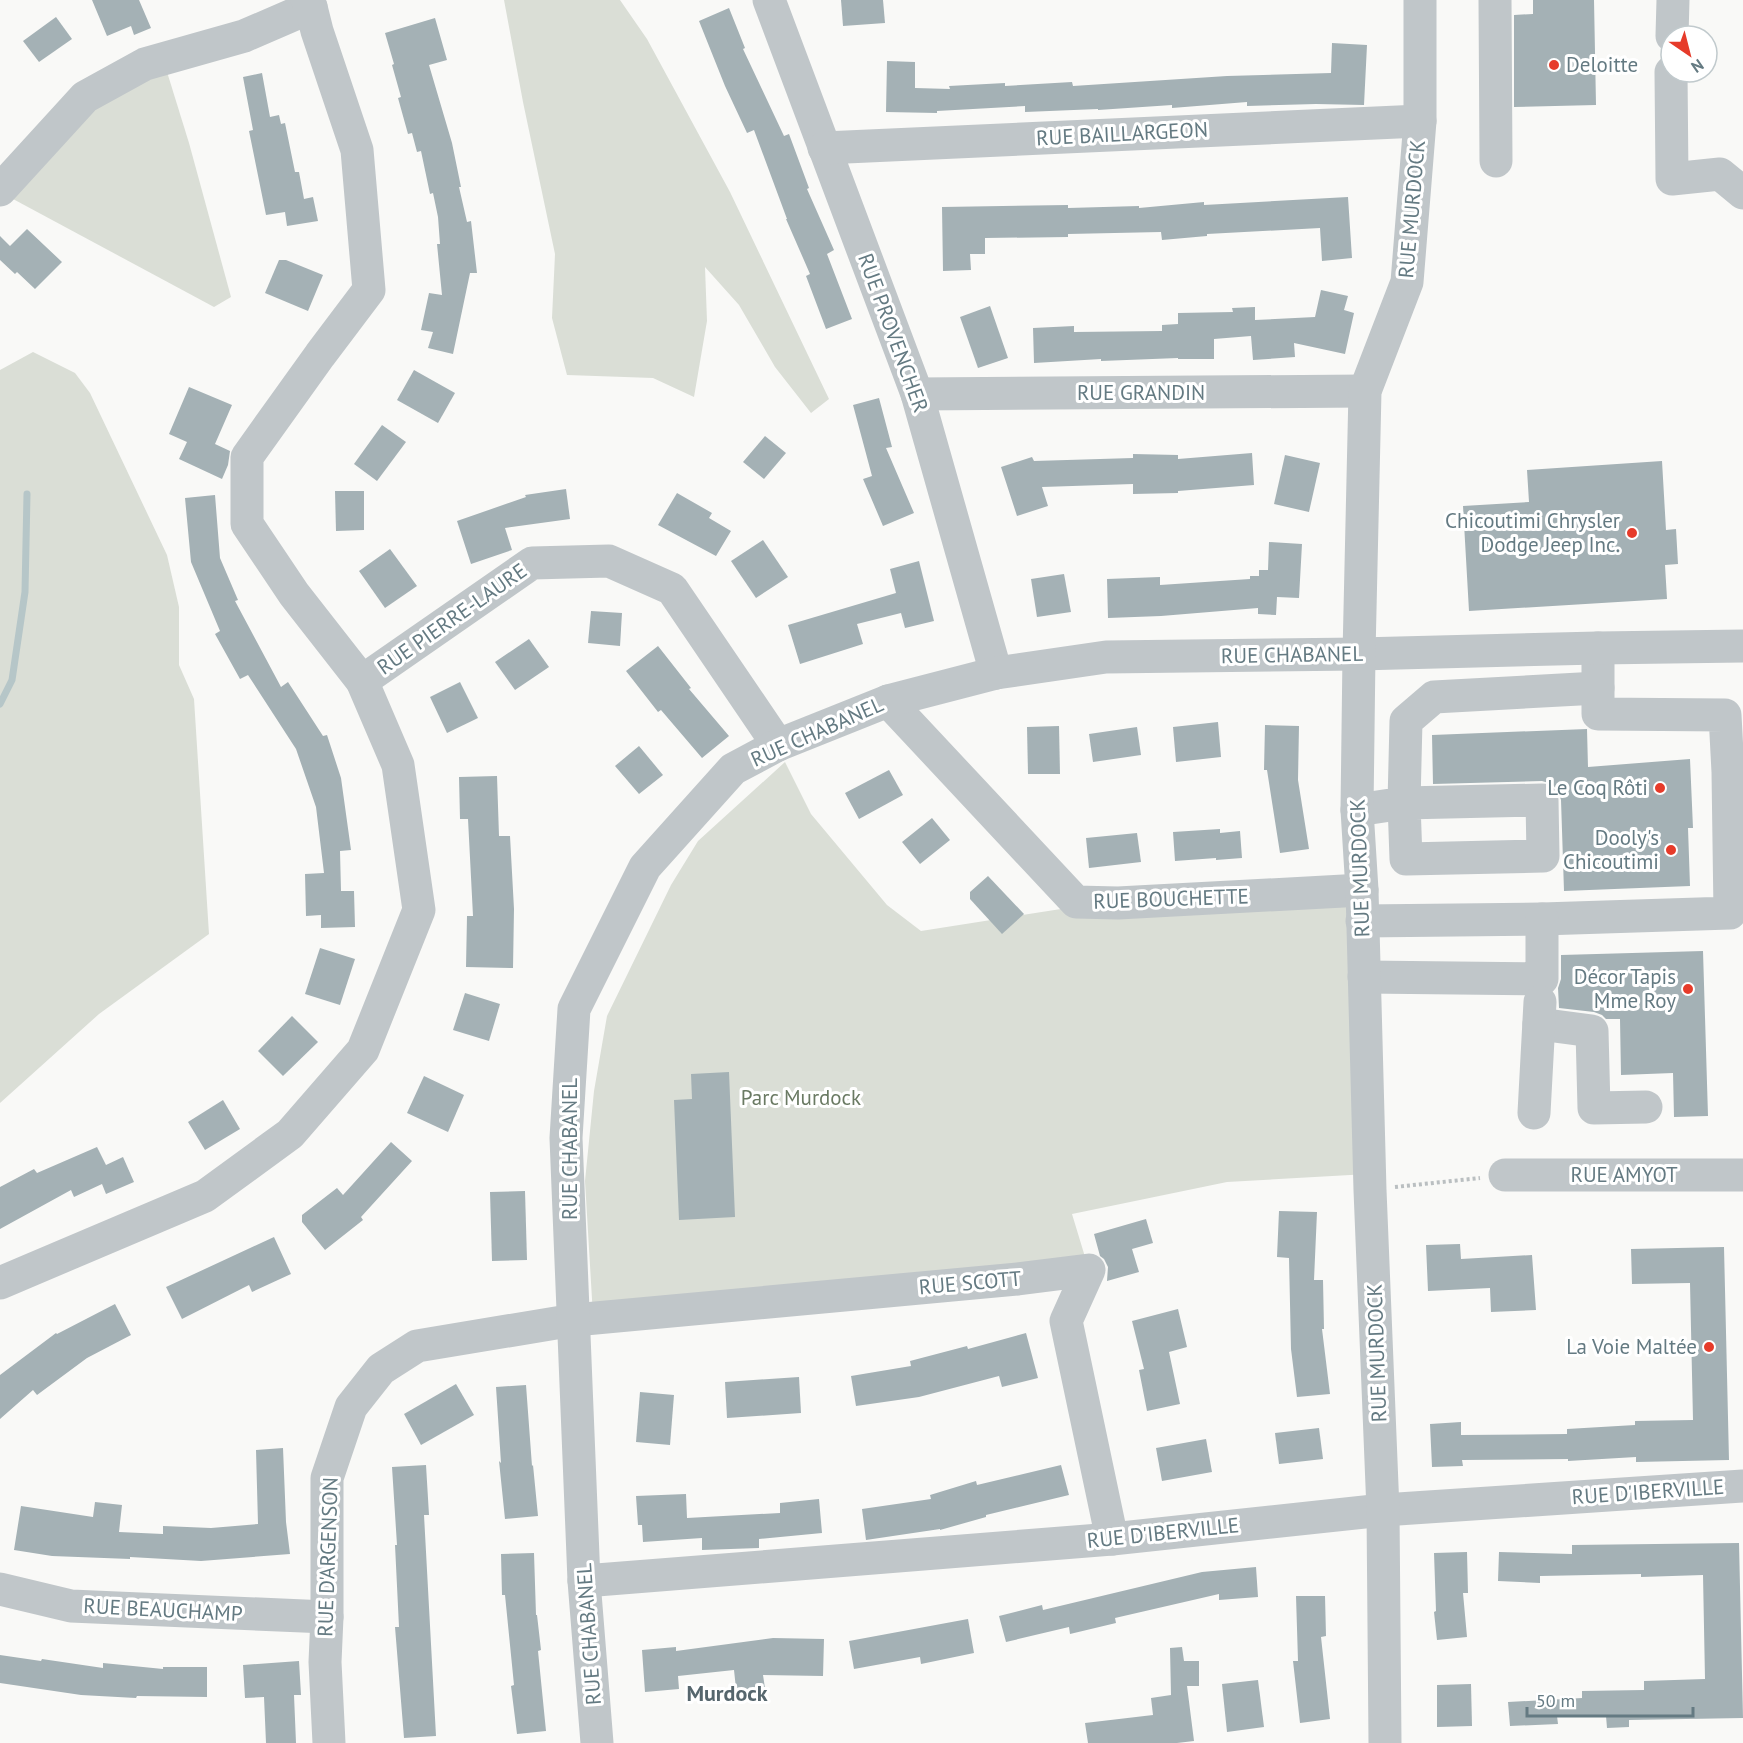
<svg xmlns="http://www.w3.org/2000/svg" width="1743" height="1743" viewBox="0 0 1743 1743" font-family="'PT Sans',sans-serif">
<style>
.green{fill:#daded6}
.lines{fill:none;stroke-linecap:round;stroke-linejoin:round}
.stream{stroke:#b6c6c8;stroke-width:7}
.building{fill:#a4b1b5}
.path{stroke:#babfc1;stroke-width:4;stroke-dasharray:3 3;stroke-linecap:butt}
.minor{stroke:#c0c6c9;stroke-width:33}
.poi-dot{fill:#e63b2a;stroke:#fff;stroke-width:2}
.labels{text-anchor:middle;stroke-width:6;stroke-linejoin:round;paint-order:stroke}
.poi-label{font-size:21px;fill:#647a82;stroke:#fff;text-anchor:end}
.street-label{font-size:21px;fill:#647a82;stroke:#fff}
.park-label{font-size:21px;fill:#6a7a63;stroke:#fff}
.neighbourhood-label{font-size:22px;font-weight:bold;fill:#56666d;stroke:#fff}
</style>
<rect width="100%" height="100%" fill="#f9f9f7"/>
<!-- green -->
<g class="green">
<path d="M504,0H620L647,39L730,192L829,399L811,413L775,367L739,305L705,267L707,321L694,397L653,378L567,375L552,318L555,254L523,102Z"/>
<path d="M163,59L189,143L231,297L214,307L0,192L85,97Z"/>
<path d="M33,352L75,373L90,393L167,555L179,607V665L194,699L209,934L99,1014L0,1103V370Z"/>
<path d="M785,762L811,814L887,905L921,931L1125,899L1351,890L1368,1174L1227,1182L1072,1214L1089,1270L593,1316L585,1181L594,1091L607,1016L671,885L698,841Z"/>
</g>
<g class="lines">
<!-- stream -->
<path class="stream" d="M0,704L12,680L25,592L27,494"/>
</g>
<!-- building -->
<g class="building">
<path d="M92,0H139L151,28L134,35L131,26L107,36Z"/>
<path d="M841,0H883L885,23L843,26Z"/>
<path d="M1533,0H1594L1596,105L1514,107V15L1533,14Z"/>
<path d="M729,8L745,48L743,49L784,136L789,134L809,188L807,189L834,250L827,254L852,319L826,329L806,276L810,274L786,219H787L754,130L747,133L725,86L699,21Z"/>
<path d="M56,17L72,39L39,62L23,41Z"/>
<path d="M435,18L447,60L429,65L452,143L461,187H459L467,222L471,221L477,273H470L453,354L428,348L433,332L421,330L429,293L442,295L437,244H440L438,217L433,193L430,194L421,151L417,152L412,133L408,134L398,98L401,97L392,65L394,64L385,33Z"/>
<path d="M1332,43L1367,45L1364,105L1316,104L1247,106V102L1172,108V105L1098,110V109L1025,112V106L937,111V113L886,112L887,61L915,62V88L950,89L949,86L1005,83V86L1072,82L1073,86L1227,76L1331,73Z"/>
<path d="M262,73L270,117L279,115L281,124L285,123L295,172H299L304,199L313,197L318,221L287,226L285,212L266,215L249,131L253,130L243,77Z"/>
<path d="M1348,197L1352,258L1322,261L1320,228L1207,234V236L1162,240L1161,232L1068,234V237L985,238V254H970L971,270L943,271L942,207L1068,205V208L1139,206V208L1204,202V205Z"/>
<path d="M27,229L62,262L35,289L17,272L15,274L0,260V236L10,246Z"/>
<path d="M279,260H286L323,275L308,311L265,293Z"/>
<path d="M1321,290L1348,296L1344,310L1354,313L1345,354L1294,343L1295,357L1253,360L1251,336L1214,339V359H1178V358L1101,361V359L1034,363L1033,328L1074,326V332L1162,331V325L1178,324V313L1233,312L1232,308L1255,307V320L1315,317Z"/>
<path d="M990,306L1008,358L978,368L960,317Z"/>
<path d="M414,370L455,393L438,423L397,400Z"/>
<path d="M189,387L232,405L215,444L230,451L228,465L222,479L179,459L187,442L169,434Z"/>
<path d="M879,398L892,447L886,448L914,513L883,526L863,479L872,476L853,405Z"/>
<path d="M382,425L406,442L377,481L354,464Z"/>
<path d="M765,436L786,453L764,479L743,462Z"/>
<path d="M1252,453L1254,485L1178,491V493L1133,494V484L1042,487L1048,506L1017,516L1001,467L1032,457L1034,461L1133,458V454L1178,455V459Z"/>
<path d="M1285,455L1320,463L1309,512L1274,504Z"/>
<path d="M1662,461L1666,530L1676,529L1678,564L1665,565L1667,599L1469,611L1463,506L1529,502L1527,470Z"/>
<path d="M566,489L570,519L505,528L512,550L471,564L457,521L526,497L525,495Z"/>
<path d="M335,491H364V530L336,531Z"/>
<path d="M677,493L712,513L709,518L731,531L716,556L658,525Z"/>
<path d="M215,495L220,558L238,600L235,601L281,687L288,682L323,736L327,735L341,778L351,850L340,851L341,891H354L355,927L321,928V915L306,916L305,874L324,873L316,807L296,749L248,675L240,679L215,634L220,631L191,562L185,498Z"/>
<path d="M763,540L788,577L756,598L731,561Z"/>
<path d="M1269,542L1302,544L1299,598L1277,597L1276,615L1258,614V608L1161,616L1108,618L1107,579L1160,577V585L1250,579V576H1259V570H1268Z"/>
<path d="M390,549L417,586L385,608L359,571Z"/>
<path d="M919,561L934,621L905,628L901,613L857,624L863,644L800,664L788,625L896,593L890,569Z"/>
<path d="M1064,574L1071,612L1037,617L1031,579Z"/>
<path d="M591,611L622,613L620,646L588,643Z"/>
<path d="M529,639L549,667L515,690L495,662Z"/>
<path d="M658,646L691,688L689,689L729,736L702,758L661,710L658,712L626,671Z"/>
<path d="M460,682L478,718L447,733L430,697Z"/>
<path d="M1218,722L1221,757L1176,762L1173,727Z"/>
<path d="M1265,725L1299,726L1298,780L1309,849L1280,853L1267,770H1264Z"/>
<path d="M1059,726L1060,774H1028L1027,727Z"/>
<path d="M1137,727L1141,755L1093,762L1089,734Z"/>
<path d="M1587,729L1588,767L1690,759L1693,828H1688L1690,886L1564,891L1561,800L1558,791L1552,784L1542,781L1433,784L1432,735Z"/>
<path d="M639,746L663,775L639,794L615,766Z"/>
<path d="M889,770L903,795L859,819L845,793Z"/>
<path d="M497,776L499,836H510L514,909L513,968L466,967L467,916H473L468,819H460L459,777Z"/>
<path d="M932,818L950,840L920,864L902,842Z"/>
<path d="M1220,829V833L1240,831L1242,858L1216,860V858L1175,861L1173,832Z"/>
<path d="M1137,833L1141,862L1089,868L1086,838Z"/>
<path d="M988,876L1024,914L1002,934L970,899V892Z"/>
<path d="M320,948L355,959L340,1005L305,994Z"/>
<path d="M1703,951L1708,1116L1674,1117L1673,1073L1621,1075L1620,1019H1606L1602,1015L1594,1012L1559,1008L1558,988L1561,979V955Z"/>
<path d="M465,993L500,1004L489,1041L453,1030Z"/>
<path d="M292,1016L318,1042L283,1076L258,1051Z"/>
<path d="M729,1072L735,1217L679,1220L674,1100L692,1099L691,1074Z"/>
<path d="M424,1076L464,1095L448,1132L407,1113Z"/>
<path d="M223,1100L240,1129L205,1150L188,1122Z"/>
<path d="M391,1142L412,1161L361,1217L363,1220L325,1250L302,1222V1215L337,1188L343,1195Z"/>
<path d="M97,1147L106,1165L123,1157L134,1182L106,1194L102,1184L74,1197L71,1190L0,1229V1187L34,1169L37,1173Z"/>
<path d="M525,1191L527,1260L492,1261L490,1192Z"/>
<path d="M1279,1211L1317,1212L1314,1280H1323L1324,1329H1322L1330,1394L1297,1397L1291,1349L1289,1258L1277,1257Z"/>
<path d="M1146,1219L1153,1243L1132,1249L1139,1272L1107,1281L1108,1267L1104,1259L1100,1256L1094,1234Z"/>
<path d="M274,1237L291,1274L252,1292L249,1285L182,1319L166,1287Z"/>
<path d="M1460,1244L1461,1259L1532,1255L1536,1310L1491,1312L1490,1288L1428,1291L1426,1245Z"/>
<path d="M1724,1247L1729,1460L1636,1462V1457L1568,1461V1459L1462,1460L1463,1466L1432,1467L1430,1424L1461,1422V1435L1567,1434V1429L1635,1425V1421L1693,1420L1690,1283L1632,1284L1631,1249Z"/>
<path d="M115,1304L131,1335L87,1358L37,1395L33,1390L0,1419V1375L56,1333L57,1334Z"/>
<path d="M1178,1309L1187,1347L1169,1352L1180,1404L1147,1411L1139,1370L1144,1369L1132,1321Z"/>
<path d="M1026,1333L1038,1378L1002,1387L999,1376L919,1397L856,1406L851,1376L911,1366L910,1361L967,1346L968,1349Z"/>
<path d="M799,1377L801,1413L727,1418L725,1382Z"/>
<path d="M456,1384L474,1415L421,1445L404,1414Z"/>
<path d="M526,1385L532,1466L533,1465L538,1516L505,1519L499,1461L501,1463L496,1387Z"/>
<path d="M640,1392L674,1395L670,1445L636,1442Z"/>
<path d="M1319,1428L1323,1459L1279,1464L1275,1433Z"/>
<path d="M1206,1439L1212,1472L1162,1481L1156,1448Z"/>
<path d="M283,1448L286,1522L290,1554L201,1561L130,1557V1559L52,1556L14,1550L21,1506L93,1517L95,1502L122,1505L119,1532L163,1534V1526L211,1528L258,1524L256,1450Z"/>
<path d="M426,1465L429,1515H424L436,1736L404,1738L395,1627H399L395,1545H397L392,1467Z"/>
<path d="M1061,1465L1069,1495L986,1515V1517L940,1530V1529L866,1540L862,1509L931,1499L930,1495L976,1481L977,1485Z"/>
<path d="M686,1494L687,1518L780,1513V1503L819,1499L822,1533L759,1539V1548L702,1550V1538L643,1542L642,1525H638L636,1496Z"/>
<path d="M1739,1543L1743,1718L1629,1720V1727L1607,1728L1606,1716H1557L1558,1724L1510,1726L1508,1702L1582,1698V1691L1644,1690V1681L1705,1679L1703,1575L1641,1577V1574L1540,1576V1583L1498,1581L1499,1552L1572,1554V1545Z"/>
<path d="M1467,1552L1468,1593H1463L1467,1637L1437,1640L1434,1612L1436,1611L1434,1553Z"/>
<path d="M534,1553L536,1615H537L541,1650L538,1651L546,1731L517,1734L511,1686L514,1685L505,1595H502L501,1554Z"/>
<path d="M1256,1567L1258,1597L1219,1600V1594L1115,1618L1116,1623L1070,1634L1069,1627L1006,1642L999,1616L1042,1605L1043,1610L1202,1572Z"/>
<path d="M1296,1596H1325L1326,1636L1321,1637L1330,1719L1300,1723L1293,1661H1298Z"/>
<path d="M968,1619L974,1653L921,1664L920,1657L854,1669L849,1641Z"/>
<path d="M773,1638L824,1639L823,1676L763,1675L766,1695L737,1698L734,1670L678,1676L679,1689L645,1692L642,1650L676,1647V1651Z"/>
<path d="M1182,1647L1184,1661H1199V1686H1187L1194,1741L1177,1743H1088L1085,1723L1153,1715L1151,1698L1171,1695L1170,1648Z"/>
<path d="M0,1655L41,1661L42,1659L103,1668V1663L163,1669V1667H207V1697L137,1696L136,1698L81,1695L0,1683Z"/>
<path d="M299,1661L301,1695H294L296,1743H266L264,1697L245,1698L243,1665Z"/>
<path d="M1258,1680L1264,1727L1227,1732L1222,1684Z"/>
<path d="M1471,1684L1472,1726L1437,1727V1685Z"/>
</g>
<g class="lines">
<!-- path -->
<path class="path" d="M1395,1187L1480,1178"/>
<!-- minor -->
<g class="minor">
<path d="M769,0L917,394L996,673"/>
<path d="M1495,0L1496,161"/>
<path d="M1672,36L1673,0"/>
<path d="M1671,72L1672,179L1720,174L1743,193"/>
<path d="M824,148L1420,121"/>
<path d="M0,190L85,97L145,64L244,36L311,7"/>
<path d="M917,394L1365,391"/>
<path d="M362,681L532,563L609,561L672,589L778,745"/>
<path d="M888,701L1076,902L1118,903L1362,890"/>
<path d="M1357,810L1404,803L1542,800L1543,856L1406,859L1404,803L1406,721L1434,697L1598,688"/>
<path d="M1362,921L1542,919L1730,913L1728,772L1725,715L1598,714V648"/>
<path d="M1364,977L1542,979V919"/>
<path d="M1539,1024L1592,1031L1594,1108L1646,1107"/>
<path d="M1534,1113L1540,1002"/>
<path d="M1505,1175H1743"/>
<path d="M0,1283L205,1196L290,1134L363,1050L419,910L398,765L362,681L294,594L247,524V457L320,355L369,290L357,150L317,31L311,7L307,0"/>
<path d="M584,1581L1112,1539L1383,1510L1743,1486"/>
<path d="M0,1589L71,1606L327,1617"/>
<path d="M329,1743L325,1662L327,1617V1478L351,1407L381,1369L417,1346L574,1320L1018,1279L1089,1270L1066,1321L1112,1539"/>
<path d="M597,1743L584,1581L566,1138L574,1009L645,867L733,769L778,745L888,701L996,673L1106,657L1359,654L1598,648L1743,646"/>
<path d="M1385,1743L1383,1510L1370,1190L1362,890L1357,810L1359,654L1365,391L1407,282L1420,121V0"/>
</g>
</g>
<!-- markers -->
<g class="poi-dot">
<circle cx="1554" cy="65" r="6"/>
<circle cx="1632" cy="533" r="6"/>
<circle cx="1660" cy="788" r="6"/>
<circle cx="1671" cy="850" r="6"/>
<circle cx="1688" cy="989" r="6"/>
<circle cx="1709" cy="1347" r="6"/>
</g>
<g class="labels">
<!-- poi labels -->
<g class="poi-label">
<text x="1566" y="72" text-anchor="start">Deloitte</text>
<text x="1620" y="528">Chicoutimi Chrysler<tspan x="1620" dy="24">Dodge Jeep Inc.</tspan></text>
<text x="1648" y="795">Le Coq Rôti</text>
<text x="1659" y="845">Dooly's<tspan x="1659" dy="24">Chicoutimi</tspan></text>
<text x="1676" y="984">Décor Tapis<tspan x="1676" dy="24">Mme Roy</tspan></text>
<text x="1697" y="1354">La Voie Maltée</text>
</g>
<!-- street labels -->
<g class="street-label">
<text transform="translate(1122 134) rotate(-3)" y="7">RUE BAILLARGEON</text>
<text transform="translate(1412 209) rotate(-85)" y="7">RUE MURDOCK</text>
<text transform="translate(893 333) rotate(70)" y="7">RUE PROVENCHER</text>
<text x="1141" y="400">RUE GRANDIN</text>
<text transform="translate(452 619) rotate(-35)" y="7">RUE PIERRE-LAURE</text>
<text transform="translate(1292 655) rotate(-1)" y="7">RUE CHABANEL</text>
<text transform="translate(817 732) rotate(-24)" y="7">RUE CHABANEL</text>
<text transform="translate(1360 868) rotate(-92)" y="7">RUE MURDOCK</text>
<text transform="translate(1171 899) rotate(-2)" y="7">RUE BOUCHETTE</text>
<text transform="translate(570 1149) rotate(-90)" y="7">RUE CHABANEL</text>
<text x="1624" y="1182">RUE AMYOT</text>
<text transform="translate(970 1283) rotate(-5)" y="7">RUE SCOTT</text>
<text transform="translate(1377 1353) rotate(-92)" y="7">RUE MURDOCK</text>
<text transform="translate(1648 1492) rotate(-4)" y="7">RUE D'IBERVILLE</text>
<text transform="translate(1163 1533) rotate(-6)" y="7">RUE D'IBERVILLE</text>
<text transform="translate(328 1557) rotate(-88)" y="7">RUE D'ARGENSON</text>
<text transform="translate(163 1610) rotate(3)" y="7">RUE BEAUCHAMP</text>
<text transform="translate(589 1634) rotate(-94)" y="7">RUE CHABANEL</text>
</g>
<!-- park labels -->
<g class="park-label">
<text x="801" y="1105">Parc Murdock</text>
</g>
<!-- neighbourhood labels -->
<g class="neighbourhood-label">
<text x="727" y="1701">Murdock</text>
</g>
</g>
<!-- north arrow -->
<g transform="translate(1689 54) rotate(145)"><circle r="28" fill="#ffffff" stroke="#c1cacd" stroke-width="1.5"/>
<path d="M0-4.5L10 22L0 15L-10 22Z" fill="#e63b2a"/>
<text y="-9" font-size="16" font-weight="bold" text-anchor="middle" fill="#647a82">N</text>
</g>
<!-- scale -->
<path d="M1527 1707v9h166v-9" fill="none" stroke="#647a82" stroke-width="3"/>
<text x="1536" y="1707" font-size="18" fill="#647a82" stroke="#ffffff" stroke-width="4.5" paint-order="stroke">50 m</text>
</svg>
